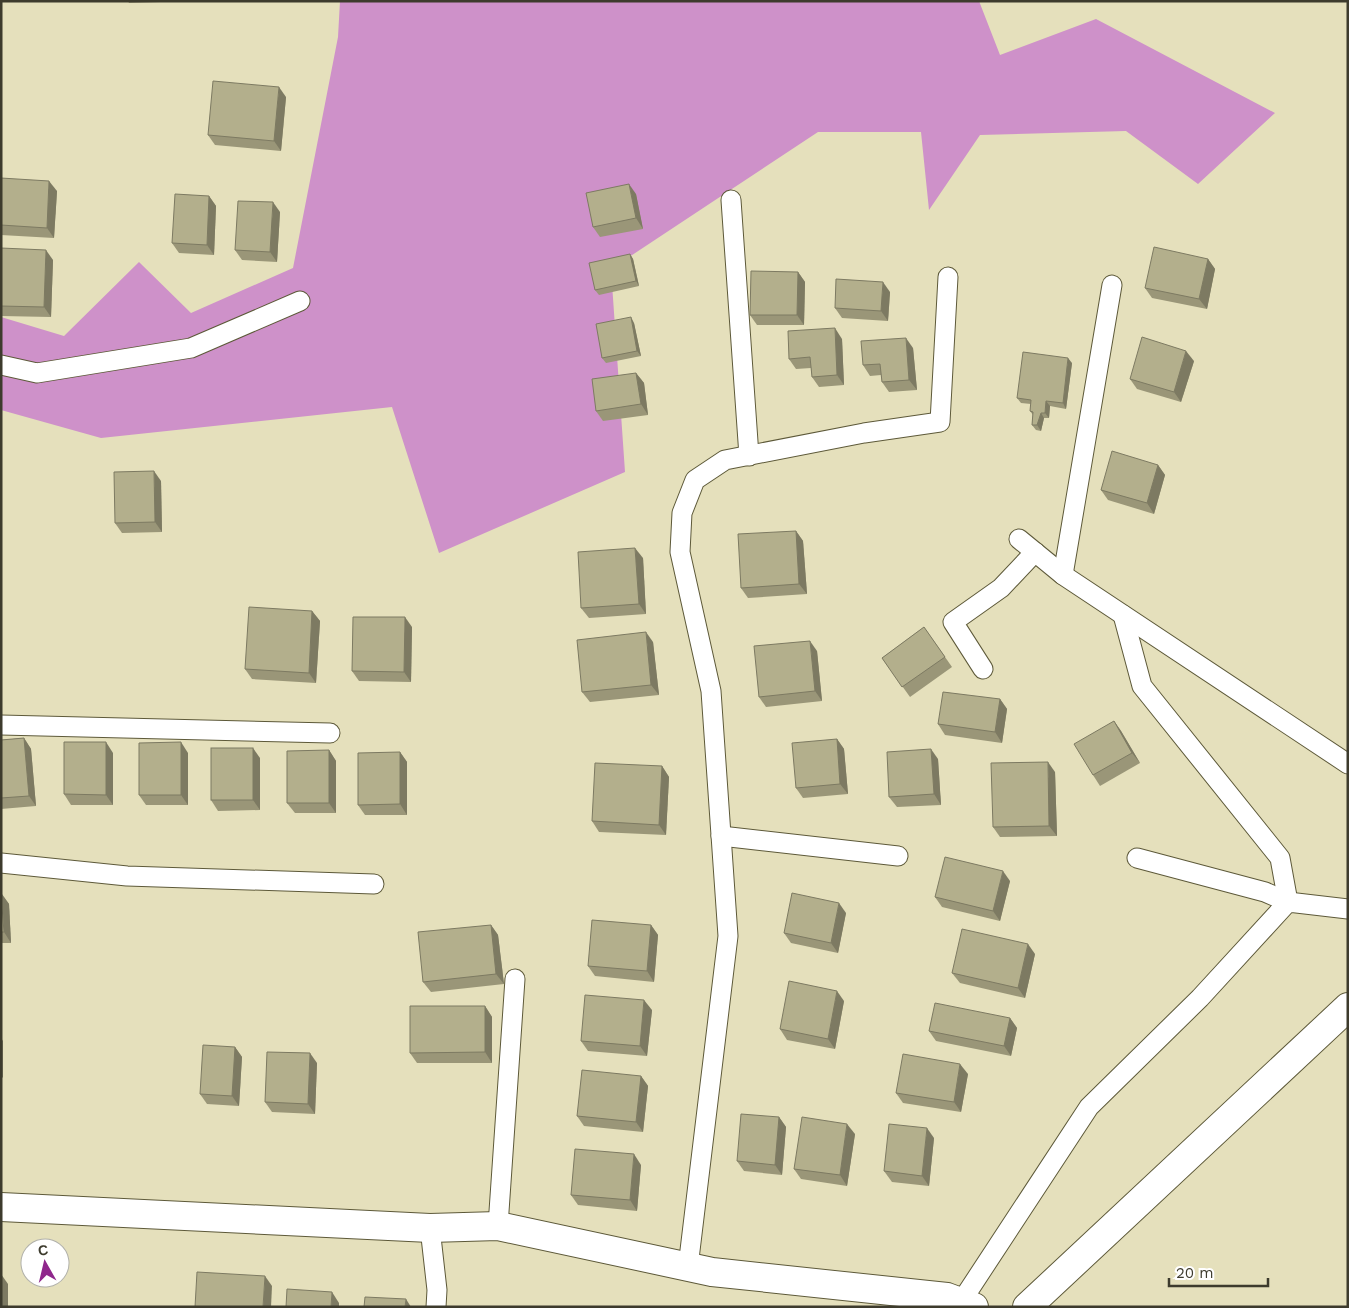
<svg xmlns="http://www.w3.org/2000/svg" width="1349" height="1308" viewBox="0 0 1349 1308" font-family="'Work Sans',sans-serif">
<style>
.forest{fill:#ce91c9}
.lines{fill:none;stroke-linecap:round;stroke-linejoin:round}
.service-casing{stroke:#5d5939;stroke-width:21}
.minor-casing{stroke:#5d5939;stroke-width:30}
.service{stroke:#fff;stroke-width:19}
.minor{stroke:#fff;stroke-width:28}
.wall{fill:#9a9678}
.shaded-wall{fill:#7d7a62}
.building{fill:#b3af8c;stroke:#7d7a62}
</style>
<rect width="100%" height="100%" fill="#e5e0bc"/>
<!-- forest -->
<path class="forest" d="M340,1H979L1000,55L1096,19L1275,113L1198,184L1126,131L980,135L929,210L921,132H818L611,269L625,472L439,553L392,407L101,438L1,410V317L64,336L139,262L191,313L293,268L338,37Z"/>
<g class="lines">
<!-- service casing -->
<g class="service-casing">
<g id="service">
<path d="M731,200L749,456"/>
<path d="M1,365L37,373L191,348L300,301"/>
<path d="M1019,539L1063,575L1348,764"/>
<path d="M1063,575L1112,285"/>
<path d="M1123,615L1142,686L1280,858L1288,902"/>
<path d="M983,669L953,622L1001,588L1035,552"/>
<path d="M1,725L330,733"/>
<path d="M721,836L898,856"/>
<path d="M1137,858L1265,892L1288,902"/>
<path d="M1,863L127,876L374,884"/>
<path d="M498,1226L515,979"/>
<path d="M430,1228L437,1290L436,1307"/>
<path d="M688,1267L728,936L711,691L680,552L682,513L695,480L725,460L864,433L940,422L948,277"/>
<path d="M961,1302L1089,1107L1200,998L1288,902L1348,909"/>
</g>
</g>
<!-- minor casing -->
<g class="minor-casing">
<g id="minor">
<path d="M1,1207L430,1228L498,1226L712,1272L947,1297L974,1307"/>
<path d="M1027,1307L1348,1007"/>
</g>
</g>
<!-- service -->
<use href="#service" class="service"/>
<!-- minor -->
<use href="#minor" class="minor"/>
</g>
<!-- wall -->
<g class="wall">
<path d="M128,1H160V2L129,3Z"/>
<path d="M286,97L281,151L215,145L208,135Z"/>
<path d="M1,178L57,191L54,238L1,235Z"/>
<path d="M636,194L643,229L600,237L593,227Z"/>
<path d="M209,196L216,206L214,255L179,253L172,243Z"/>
<path d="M280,212L277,262L242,260L235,250Z"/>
<path d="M1,248L53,260L51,317L1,316Z"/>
<path d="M630,254L633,259L639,286L599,295L595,290Z"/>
<path d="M1208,259L1215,269L1207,309L1152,298L1145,288Z"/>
<path d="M798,272L805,282L804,325H757L750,315Z"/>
<path d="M890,292L888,321L842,318L835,308Z"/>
<path d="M634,323L641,356L606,363L602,358Z"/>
<path d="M842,339L844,385L819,387L812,377L811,368L796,369L789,359Z"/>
<path d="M913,348L917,390L889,392L882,382L881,375L870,376L863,365Z"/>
<path d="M1194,361L1181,402L1137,389L1130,379Z"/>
<path d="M1072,363L1066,409L1050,406L1049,418H1044L1041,431L1036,430L1032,425L1033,415L1030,411L1031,404L1021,403L1017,398Z"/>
<path d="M636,373L644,383L648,415L603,421L596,411Z"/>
<path d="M1158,465L1165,475L1154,514L1108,500L1101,490Z"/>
<path d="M161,481L162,532L122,533L115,523Z"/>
<path d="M796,531L803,541L807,594L748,598L741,588Z"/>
<path d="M643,558L646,614L589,618L581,608Z"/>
<path d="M312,611L320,621L316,683L252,679L245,669Z"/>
<path d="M412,627L411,682L359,681L352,671Z"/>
<path d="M924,627L952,667L910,697L882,658Z"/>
<path d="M653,642L659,695L590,702L582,692Z"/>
<path d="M817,651L822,701L766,707L759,697Z"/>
<path d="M1000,699L1007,709L1002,743L945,735L938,724Z"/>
<path d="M1114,721L1121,731L1140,763L1100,786L1093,775Z"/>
<path d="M24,738L31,749L36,806L1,809V740Z"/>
<path d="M837,739L844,749L848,794L803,798L796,788Z"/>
<path d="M329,750L336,761V813H295L287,803Z"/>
<path d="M400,752L407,762V815H365L358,805Z"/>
<path d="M113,753V805H71L64,794Z"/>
<path d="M188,753V805H146L139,795Z"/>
<path d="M260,758V810L218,811L211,800Z"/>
<path d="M938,759L941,805L897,807L889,797Z"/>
<path d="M662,766L669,777L666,835L599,832L592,821Z"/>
<path d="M1055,772L1057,836L1000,837L993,827Z"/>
<path d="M1010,881L1000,921L942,907L935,897Z"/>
<path d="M1,894L9,904L11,943H1Z"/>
<path d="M846,913L838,953L791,943L784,933Z"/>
<path d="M491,925L498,935L504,984L431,992L423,982Z"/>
<path d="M651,925L658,935L654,982L595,976L588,966Z"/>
<path d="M1035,954L1025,998L960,983L952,973Z"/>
<path d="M844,1001L835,1049L787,1040L780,1029Z"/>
<path d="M485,1006L492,1017V1063H417L410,1053Z"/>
<path d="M652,1010L647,1056L588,1051L581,1041Z"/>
<path d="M1010,1018L1017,1028L1011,1056L936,1041L929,1031Z"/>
<path d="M235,1047L242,1057L239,1106L207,1104L200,1094Z"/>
<path d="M317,1063L315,1114L272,1112L265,1102Z"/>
<path d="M968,1074L961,1112L903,1103L896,1093Z"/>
<path d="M641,1076L648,1086L643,1132L584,1126L577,1116Z"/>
<path d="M779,1117L786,1127L782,1175L744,1171L737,1161Z"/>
<path d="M855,1134L847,1186L801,1179L794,1169Z"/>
<path d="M934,1138L929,1186L892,1182L884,1171Z"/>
<path d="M641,1165L637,1211L578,1205L571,1195Z"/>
</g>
<!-- shaded-wall -->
<g class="shaded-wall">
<path d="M279,87L286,97L281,151L274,141Z"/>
<path d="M49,181L57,191L54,238L47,228Z"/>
<path d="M629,184L636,194L643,229L636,218Z"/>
<path d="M209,196L216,206L214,255L207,245Z"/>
<path d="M273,202L280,212L277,262L270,252Z"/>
<path d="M46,250L53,260L51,317L44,307Z"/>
<path d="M630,254L633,259L639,286L636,281Z"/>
<path d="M1208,259L1215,269L1207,309L1199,299Z"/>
<path d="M798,272L805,282L804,325L797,315Z"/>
<path d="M883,282L890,292L888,321L881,311Z"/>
<path d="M631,317L634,323L641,356L637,351Z"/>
<path d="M835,328L842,339L844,385L837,375Z"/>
<path d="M906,338L913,348L917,390L909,380Z"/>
<path d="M1186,351L1194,361L1181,402L1174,392Z"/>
<path d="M1068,358L1072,363L1066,409L1063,403Z"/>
<path d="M636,373L644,383L648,415L641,404Z"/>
<path d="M1046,401L1050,406L1049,418L1045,413Z"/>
<path d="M1041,413L1044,418L1041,431L1037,425Z"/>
<path d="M1158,465L1165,475L1154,514L1147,503Z"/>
<path d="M154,471L161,481L162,532L155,522Z"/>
<path d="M796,531L803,541L807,594L799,584Z"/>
<path d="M635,548L643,558L646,614L639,604Z"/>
<path d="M312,611L320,621L316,683L309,673Z"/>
<path d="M405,617L412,627L411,682L404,672Z"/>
<path d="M646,632L653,642L659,695L651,685Z"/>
<path d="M810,641L817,651L822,701L815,691Z"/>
<path d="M1000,699L1007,709L1002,743L995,732Z"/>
<path d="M1114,721L1121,731L1140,763L1132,753Z"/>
<path d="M24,738L31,749L36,806L29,796Z"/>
<path d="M837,739L844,749L848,794L840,784Z"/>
<path d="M106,742L113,753V805L106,795Z"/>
<path d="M181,742L188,753V805L181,795Z"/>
<path d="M253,748L260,758V810L253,800Z"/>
<path d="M931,749L938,759L941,805L934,794Z"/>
<path d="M329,750L336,761V813L329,803Z"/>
<path d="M400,752L407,762V815L400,804Z"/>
<path d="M1048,762L1055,772L1057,836L1049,826Z"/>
<path d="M662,766L669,777L666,835L659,825Z"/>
<path d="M1003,871L1010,881L1000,921L993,911Z"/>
<path d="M2,894L9,904L11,943L4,932Z"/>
<path d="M839,903L846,913L838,953L831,943Z"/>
<path d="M491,925L498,935L504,984L496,974Z"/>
<path d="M651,925L658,935L654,982L647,971Z"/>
<path d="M1028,944L1035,954L1025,998L1018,988Z"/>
<path d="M837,991L844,1001L835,1049L828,1039Z"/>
<path d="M644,1000L652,1010L647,1056L640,1046Z"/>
<path d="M485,1006L492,1017V1063L485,1052Z"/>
<path d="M1010,1018L1017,1028L1011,1056L1004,1046Z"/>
<path d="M1,1038L3,1041V1078L1,1076Z"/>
<path d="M235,1047L242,1057L239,1106L232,1096Z"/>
<path d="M310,1053L317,1063L315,1114L308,1104Z"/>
<path d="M960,1064L968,1074L961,1112L954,1102Z"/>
<path d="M641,1076L648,1086L643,1132L636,1122Z"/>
<path d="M779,1117L786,1127L782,1175L775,1165Z"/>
<path d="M847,1124L855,1134L847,1186L840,1175Z"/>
<path d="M927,1128L934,1138L929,1186L922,1176Z"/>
<path d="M634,1154L641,1165L637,1211L630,1200Z"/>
<path d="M1,1274L8,1284V1307H1Z"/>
<path d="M265,1276L272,1286L271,1307H263Z"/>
<path d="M332,1292L339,1303V1307H331Z"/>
<path d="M406,1299L411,1307H405Z"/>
</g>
<!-- building -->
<g class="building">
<path d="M213,81L279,87L274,141L208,135Z"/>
<path d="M1,178L49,181L47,228L1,225Z"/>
<path d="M629,184L636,218L593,227L586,193Z"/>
<path d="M175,194L209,196L207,245L172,243Z"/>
<path d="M238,201L273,202L270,252L235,250Z"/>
<path d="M1154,247L1208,259L1199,299L1145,288Z"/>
<path d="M1,248L46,250L44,307L1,306Z"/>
<path d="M630,254L636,281L595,290L589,263Z"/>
<path d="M751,271L798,272L797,315H750Z"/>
<path d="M836,279L883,282L881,311L835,308Z"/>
<path d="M631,317L637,351L602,358L596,324Z"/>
<path d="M835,328L837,375L812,377L810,357L789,359L788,331Z"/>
<path d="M1142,337L1186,351L1174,392L1130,379Z"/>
<path d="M906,338L909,380L882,382L880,364L863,365L861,341Z"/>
<path d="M1023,352L1068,358L1063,403L1046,401L1045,413H1041L1037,425H1032L1033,412L1030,411L1031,400L1017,398Z"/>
<path d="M636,373L641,404L596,411L592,379Z"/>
<path d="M1112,451L1158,465L1147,503L1101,490Z"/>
<path d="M154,471L155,522L115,523L114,472Z"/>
<path d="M796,531L799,584L741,588L738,534Z"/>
<path d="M635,548L639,604L581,608L578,552Z"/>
<path d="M249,607L312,611L309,673L245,669Z"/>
<path d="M353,617H405L404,672L352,671Z"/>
<path d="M924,627L945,657L902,687L882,658Z"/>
<path d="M646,632L651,685L582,692L577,640Z"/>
<path d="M810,641L815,691L759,697L754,646Z"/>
<path d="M943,692L1000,699L995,732L938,724Z"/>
<path d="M1114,721L1132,753L1093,775L1074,744Z"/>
<path d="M24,738L29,796L1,798V740Z"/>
<path d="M837,739L840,784L796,788L792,743Z"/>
<path d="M64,742H106V795L64,794Z"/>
<path d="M181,742V795H139V743Z"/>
<rect x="211" y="748" width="42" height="52"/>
<path d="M931,749L934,794L889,797L887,752Z"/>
<path d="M329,750V803H287V751Z"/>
<path d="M400,752V804L358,805V753Z"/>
<path d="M1048,762L1049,826L993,827L991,763Z"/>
<path d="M595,763L662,766L659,825L592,821Z"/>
<path d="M945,857L1003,871L993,911L935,897Z"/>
<path d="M792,893L839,903L831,943L784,933Z"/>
<path d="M1,894L4,932H1Z"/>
<path d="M592,920L651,925L647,971L588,966Z"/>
<path d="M491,925L496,974L423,982L418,932Z"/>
<path d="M962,929L1028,944L1018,988L952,973Z"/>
<path d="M789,981L837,991L828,1039L780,1029Z"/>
<path d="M585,995L644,1000L640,1046L581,1041Z"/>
<path d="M935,1003L1010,1018L1004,1046L929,1031Z"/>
<path d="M410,1006H485V1052L410,1053Z"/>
<path d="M203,1045L235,1047L232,1096L200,1094Z"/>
<path d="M267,1052L310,1053L308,1104L265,1102Z"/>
<path d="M903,1054L960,1064L954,1102L896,1093Z"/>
<path d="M582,1070L641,1076L636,1122L577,1116Z"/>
<path d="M741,1114L779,1117L775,1165L737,1161Z"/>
<path d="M802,1117L847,1124L840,1175L794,1169Z"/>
<path d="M889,1124L927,1128L922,1176L884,1171Z"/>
<path d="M575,1149L634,1154L630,1200L571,1195Z"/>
<path d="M197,1272L265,1276L263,1307H195Z"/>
<path d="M287,1289L332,1292L331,1307H286Z"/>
<path d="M365,1297L406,1299L405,1307H364Z"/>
</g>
<!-- border -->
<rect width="1349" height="1308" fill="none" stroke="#3d3b2d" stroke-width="5"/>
<!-- north arrow -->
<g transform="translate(45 1263) rotate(352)"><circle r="24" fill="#ffffff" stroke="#b1b1ab"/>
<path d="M0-4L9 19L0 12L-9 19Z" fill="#8f278c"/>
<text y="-8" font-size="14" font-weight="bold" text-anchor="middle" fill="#3d3b2d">С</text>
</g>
<!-- scale -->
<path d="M1169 1278v8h99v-8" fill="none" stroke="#3d3b2d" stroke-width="2.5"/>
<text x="1176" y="1278" font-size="15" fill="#3d3b2d" stroke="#ffffff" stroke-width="4" paint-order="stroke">20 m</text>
</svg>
